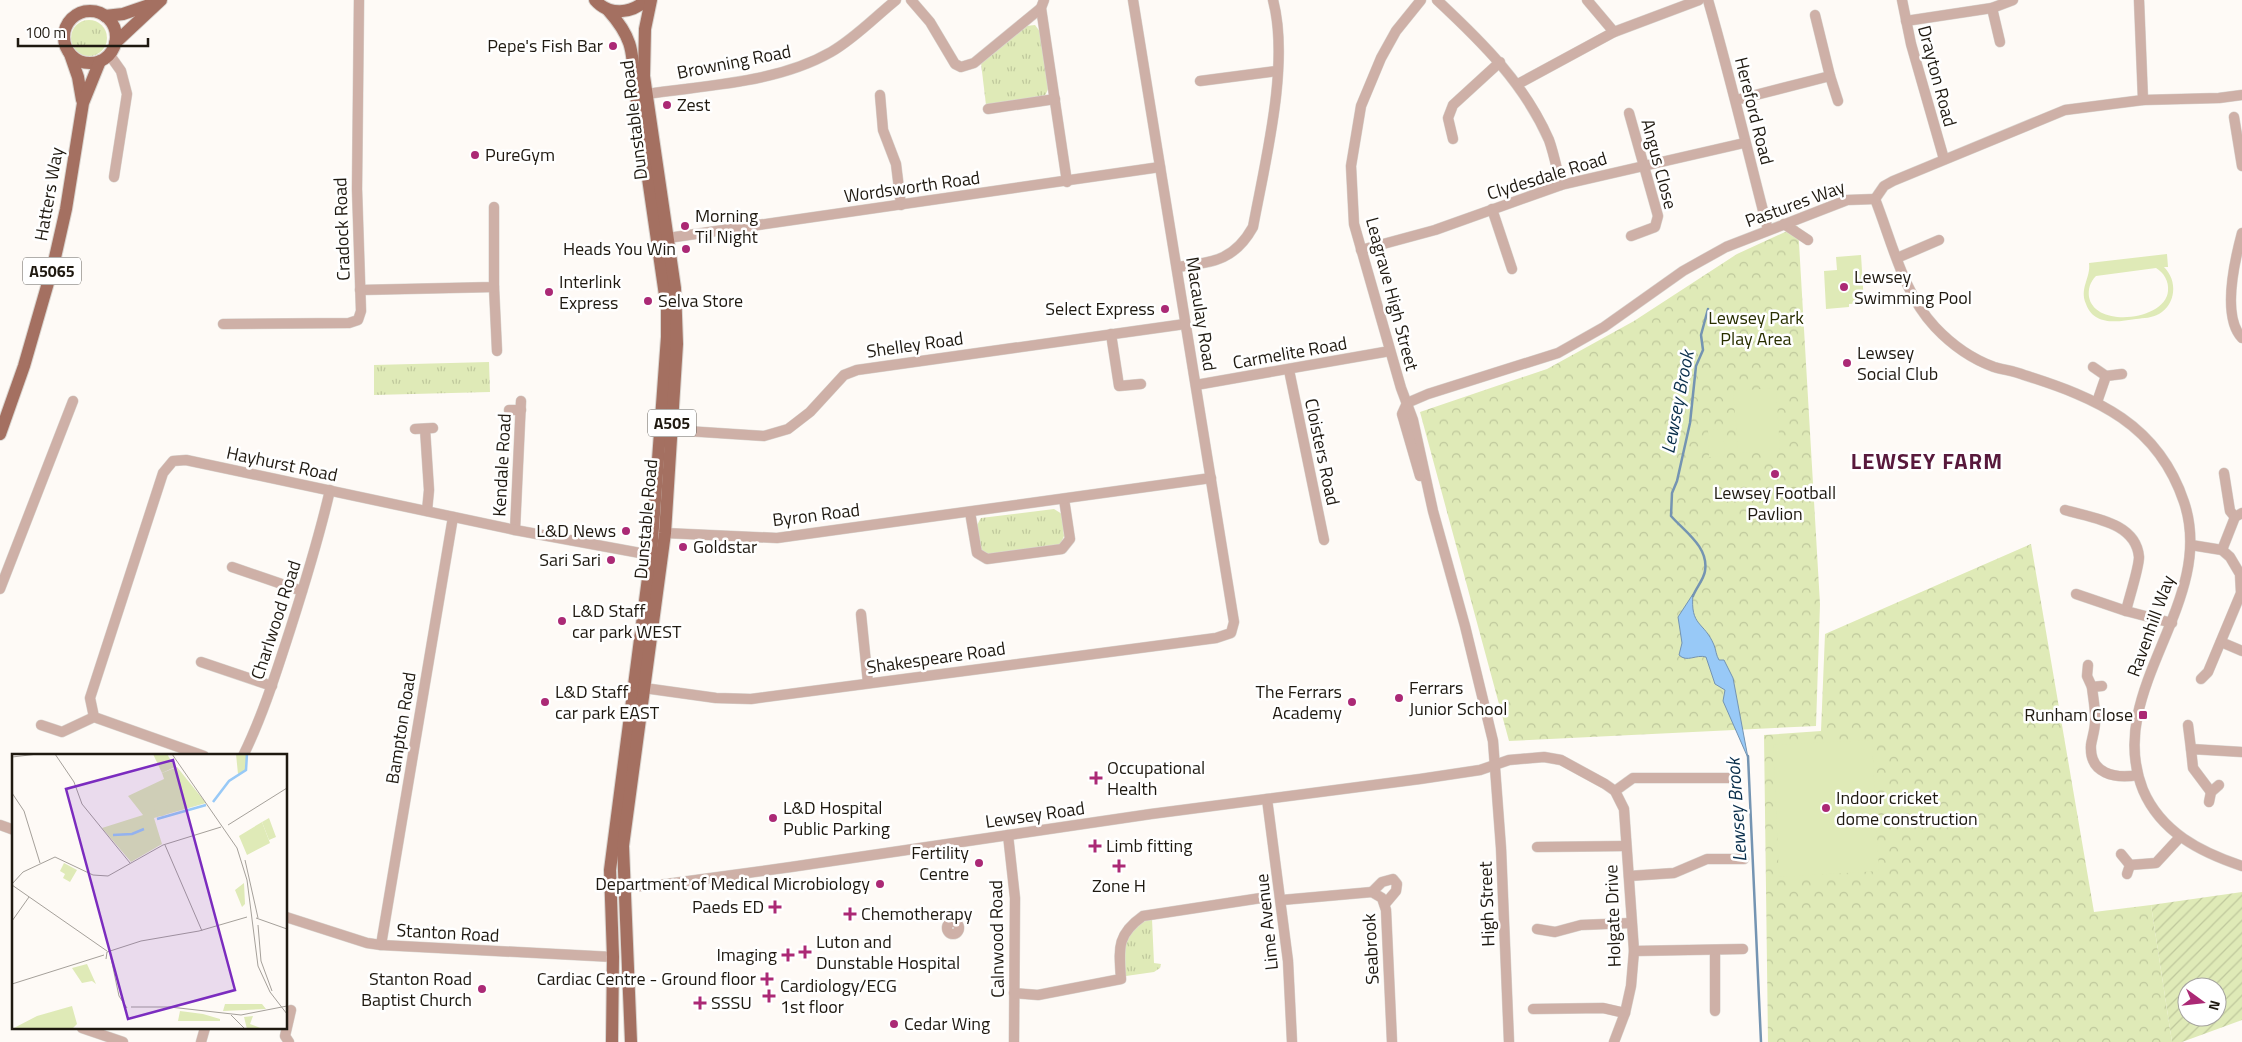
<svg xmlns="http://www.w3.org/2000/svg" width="2242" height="1042" viewBox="0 0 2242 1042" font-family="'Titillium Web',sans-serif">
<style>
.grass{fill:url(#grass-tufts)}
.park{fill:url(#park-crowns)}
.garden{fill:url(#garden-furrows);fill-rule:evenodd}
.pitch{fill:#dfeab7;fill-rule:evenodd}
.water{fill:#98c9f7;stroke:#7494b2}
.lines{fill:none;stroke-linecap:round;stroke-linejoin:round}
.stream{stroke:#7494b2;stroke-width:2.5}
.minor-casing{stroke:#dad6d1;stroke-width:11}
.major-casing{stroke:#dad6d1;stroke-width:14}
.minor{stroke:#ceb0a7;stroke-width:10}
.major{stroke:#a47061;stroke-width:12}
.poi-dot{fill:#ab2975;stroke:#fff;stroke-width:2}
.labels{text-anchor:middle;stroke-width:5;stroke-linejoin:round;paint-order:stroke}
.shield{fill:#fff;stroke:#625e58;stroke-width:1}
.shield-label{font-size:16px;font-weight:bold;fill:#1f1910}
.poi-label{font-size:18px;fill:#1f1910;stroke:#fff;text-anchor:start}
.street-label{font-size:18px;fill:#1f1910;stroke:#fff}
.park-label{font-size:18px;fill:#292f00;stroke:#fff}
.water-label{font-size:19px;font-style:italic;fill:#092e4b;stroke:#fff}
.district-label{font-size:22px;font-weight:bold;letter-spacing:1px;fill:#58193c;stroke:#fff}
.inset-river{fill:none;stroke:#98c9f7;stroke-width:2.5}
.inset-road{fill:none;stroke:#a5a09a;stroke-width:1}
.view{fill:#7b2cbf;fill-opacity:0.15;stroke:#7b2cbf;stroke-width:2.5}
.inset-edge{fill:none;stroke:#1f1910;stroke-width:2.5}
</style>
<defs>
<pattern id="grass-tufts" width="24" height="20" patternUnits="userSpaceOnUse" patternTransform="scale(1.25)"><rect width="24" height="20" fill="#dfeab7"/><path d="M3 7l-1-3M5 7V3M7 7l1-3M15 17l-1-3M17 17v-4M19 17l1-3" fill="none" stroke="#bfc89c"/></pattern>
<pattern id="park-crowns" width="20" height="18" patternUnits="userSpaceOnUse" patternTransform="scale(1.25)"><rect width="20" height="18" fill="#dfeab7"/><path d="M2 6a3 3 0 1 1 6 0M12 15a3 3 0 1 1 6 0" fill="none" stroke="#bfc89c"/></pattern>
<pattern id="garden-furrows" width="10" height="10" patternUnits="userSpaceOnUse" patternTransform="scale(1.25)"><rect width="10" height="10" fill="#dfeab7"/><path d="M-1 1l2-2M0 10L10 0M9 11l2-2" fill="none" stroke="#bfc89c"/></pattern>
</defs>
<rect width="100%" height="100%" fill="#fefaf6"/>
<!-- grass -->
<g class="grass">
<circle cx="89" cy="38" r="18"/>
<path d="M1035,25L1041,33L1049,87L1044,98L986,105L981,63L1026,26Z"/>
<path d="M489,362L490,392L374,395V365Z"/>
<path d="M1054,509L1062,514L1064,536L1060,545L989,556L981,550L976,527L981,518Z"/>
<path d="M1152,919L1154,963L1161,964L1160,968L1154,972L1126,976L1123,973C1125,948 1123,926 1152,919Z"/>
</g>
<!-- park -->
<g class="park">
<path d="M1798,226L1820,604L1816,726L1509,741L1420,412L1547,369L1634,321L1737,254Z"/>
<path d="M2031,544L2094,912L2151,905L2172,1042H1768L1764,735L1821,731L1825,634Z"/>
</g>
<!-- garden -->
<path class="garden" d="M2242,892V1020L2182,1042H2172L2151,905ZM2187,987H2217V1017H2187Z"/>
<!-- pitch -->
<g class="pitch">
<path d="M2167,254L2168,267H2164C2178,281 2176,304 2159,314C2152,318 2144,318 2136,319C2117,322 2094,326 2086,304C2079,288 2091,278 2089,263ZM2156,268C2164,273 2169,281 2168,291C2166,320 2095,329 2089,297C2088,289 2090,282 2096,276Z"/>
<path d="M1861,255L1864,303L1849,304V307L1826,309L1824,271L1837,270L1836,257Z"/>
<path d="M1776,388L1780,450L1738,453L1733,391Z"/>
<path d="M1723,429L1725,456L1709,457L1708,430Z"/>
<path d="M1872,740L1879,871L1779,877L1773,745Z"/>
</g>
<!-- water -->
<path class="water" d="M1693,594C1690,627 1704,621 1714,645C1716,650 1716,655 1719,660H1724L1733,678L1748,758L1723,701L1725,690L1715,684L1706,657C1696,654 1687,663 1679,655L1682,643L1678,617Z"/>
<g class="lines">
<!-- stream -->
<g class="stream">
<path d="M1693,596C1696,588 1704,579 1705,571C1709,547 1685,532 1671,516L1672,493L1677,481L1690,423L1696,366L1703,350L1701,335L1708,309"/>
<path d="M1748,756L1761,1042"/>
</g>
<!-- minor casing -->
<g class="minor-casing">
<g id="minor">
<path d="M911,0L930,22L955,64L961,67L974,63L1041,8"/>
<path d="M1044,0L1041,8L1067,182"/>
<path d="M1421,0L1396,31L1381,58L1361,106L1351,166L1354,224L1401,388L1413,420L1433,511L1465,626L1493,741L1501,848L1509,1042"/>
<path d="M1437,0C1482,42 1524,83 1549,140C1554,154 1557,170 1561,185"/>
<path d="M1587,0L1614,32"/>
<path d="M1708,0C1730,76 1748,153 1768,230"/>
<path d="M1902,0L1911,44L1944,159"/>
<path d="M2139,0L2143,100"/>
<path d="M1992,8L2000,42"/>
<path d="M1815,15L1830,76"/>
<path d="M1906,21L1992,8L2013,0"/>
<path d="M109,54L121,71L127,94L114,177"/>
<path d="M1200,81L1277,71"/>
<path d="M1518,84L1614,32L1699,0"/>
<path d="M647,94C707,85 777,83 831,52C854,39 875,17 896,0"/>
<path d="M880,95L883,130L896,164L901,205"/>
<path d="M1736,100L1830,76L1838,101"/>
<path d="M988,109L1055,99"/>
<path d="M1629,113L1658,216L1655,227L1631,236"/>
<path d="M2234,117L2242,166"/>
<path d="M1453,139L1448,118L1453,105L1500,62"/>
<path d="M1875,199C1892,242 1903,293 1935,327C1951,344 1972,359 1994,367C2004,370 2014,371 2024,375C2097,398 2158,424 2184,502C2218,603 2103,690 2143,790C2161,832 2200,852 2242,866"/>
<path d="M1875,199L1884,186L1893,181L2065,110L2143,100L2219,98L2242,95"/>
<path d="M1492,209L1512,269"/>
<path d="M1784,224L1808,240"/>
<path d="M2242,233C2235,259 2221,316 2242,338"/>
<path d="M668,238L1160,167"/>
<path d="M1361,250L1435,230L1561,185L1744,143"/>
<path d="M1897,258L1939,240"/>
<path d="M1177,267C1213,262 1234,261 1253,227C1265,162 1290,64 1273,0"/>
<path d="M494,287L497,351"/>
<path d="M360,290L494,287V207"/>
<path d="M223,324L349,323L358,320L361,311L357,189L359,0"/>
<path d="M1111,334L1119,386L1141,384"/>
<path d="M2093,367L2106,376"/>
<path d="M1289,370L1324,540"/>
<path d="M1196,385L1390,351"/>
<path d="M2097,402L2106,376L2122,374"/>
<path d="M1407,403L1428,394L1558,353L1604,327L1683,271L1726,247L1847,200L1875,199"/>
<path d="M1407,403L1402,414L1420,476"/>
<path d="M509,410H521"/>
<path d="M415,429L433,428"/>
<path d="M425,429L429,490L427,511"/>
<path d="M671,430L764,436L788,429L810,412L844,375L857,370L1185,324"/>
<path d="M2224,473L2230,511L2235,517"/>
<path d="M2065,510C2092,518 2136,522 2139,557C2139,568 2129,598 2126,611L2172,623"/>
<path d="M970,512L977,553L987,559L1062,549L1070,539L1064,499"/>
<path d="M515,530L521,401"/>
<path d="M665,533L777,538L1211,478"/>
<path d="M2191,545L2222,550L2230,557L2240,574L2241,593L2208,672L2201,679"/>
<path d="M2222,550L2235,517L2242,513"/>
<path d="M232,567L302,591"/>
<path d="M0,589L73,401"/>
<path d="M2076,594L2126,611"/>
<path d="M861,614L868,683"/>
<path d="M2221,642L2242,651"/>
<path d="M201,662L272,686"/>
<path d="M2088,665L2087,676L2092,687L2102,686"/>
<path d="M2092,687C2093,698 2096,711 2095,722C2095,730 2092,738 2091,745C2089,774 2115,779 2138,775"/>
<path d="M644,688L716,698L751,699L1216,638L1231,633L1234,622L1133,0"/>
<path d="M41,725L62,732L94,717"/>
<path d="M2188,725L2191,749"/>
<path d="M204,756L94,717L90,698L163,473L173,461L186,460L515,530L651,555"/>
<path d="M243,756C263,715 276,673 290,630C305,583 319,538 330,490"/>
<path d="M1615,791L1633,778H1731"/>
<path d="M2211,792L2193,768L2191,749L2242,752"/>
<path d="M1267,799L1288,961L1292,1042"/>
<path d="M2209,802L2211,792L2219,785"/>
<path d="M0,825L14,830"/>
<path d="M1008,835L1015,898L1014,1042"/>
<path d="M1537,847L1626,846"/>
<path d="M2121,854L2130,865L2127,874"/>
<path d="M2130,865L2156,863L2180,837"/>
<path d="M1629,876L1674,873L1707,859H1744"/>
<path d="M609,888L659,885L791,867L1151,814L1420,779L1480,770L1509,760L1544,757L1561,760L1605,784L1615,791L1624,809L1634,951L1631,986L1625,1013L1614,1042"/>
<path d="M1372,892L1382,882L1393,879L1397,884L1396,891L1385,904"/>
<path d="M1282,900L1372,892L1382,898L1386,910L1392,1042"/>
<path d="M286,917L367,943L381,945L613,957"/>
<circle cx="953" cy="928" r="6"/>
<path d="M1537,929L1555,932L1581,925L1631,923"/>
<path d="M381,945L453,517"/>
<path d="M1715,950V1011"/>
<path d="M1634,951L1743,949"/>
<path d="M1014,993L1038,995L1121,979C1119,949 1116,935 1143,916L1261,898"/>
<path d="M1533,1009L1603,1008L1625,1013"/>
<path d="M82,1028L123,1042"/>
<path d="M201,1042L205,1028"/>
<path d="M289,1042L285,1036L291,1010"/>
</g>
</g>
<!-- major casing -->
<g class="major-casing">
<g id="major">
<path d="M595,0C609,16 631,14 646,0"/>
<path d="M608,10C631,36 633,49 634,82L667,309V337L651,555L610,870L613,957L612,1042"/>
<circle cx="90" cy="37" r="26"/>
<path d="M105,16L123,14L152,4"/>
<path d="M115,43L161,0"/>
<path d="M70,54L78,77L82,100"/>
<path d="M0,434L24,366L54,262L66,209L83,103L100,61"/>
<path d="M631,1042L623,846L665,533L677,344L675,288L644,76L645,29L651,0"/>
</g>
</g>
<!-- minor -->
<use href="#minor" class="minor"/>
<!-- major -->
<use href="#major" class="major"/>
</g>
<!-- markers -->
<g class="poi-dot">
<circle cx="613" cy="46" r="5"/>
<circle cx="667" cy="105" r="5"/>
<circle cx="475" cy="155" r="5"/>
<circle cx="685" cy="226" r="5"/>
<circle cx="686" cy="249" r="5"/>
<circle cx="1844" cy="287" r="5"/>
<circle cx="549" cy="292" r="5"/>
<circle cx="648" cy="301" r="5"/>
<circle cx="1165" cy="309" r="5"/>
<circle cx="1847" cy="363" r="5"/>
<circle cx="1775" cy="474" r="5"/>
<circle cx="626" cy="531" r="5"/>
<circle cx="683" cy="547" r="5"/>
<circle cx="611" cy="560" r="5"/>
<circle cx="562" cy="621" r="5"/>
<circle cx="1399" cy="698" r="5"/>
<circle cx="545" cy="702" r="5"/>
<circle cx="1352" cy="702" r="5"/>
<rect x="2138" y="710" width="10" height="10" rx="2.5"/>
<path d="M1093.5 770.5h5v5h5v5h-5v5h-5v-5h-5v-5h5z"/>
<circle cx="1826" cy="808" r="5"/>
<circle cx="773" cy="818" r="5"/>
<path d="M1092.5 838.5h5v5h5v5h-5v5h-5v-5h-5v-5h5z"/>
<circle cx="979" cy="863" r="5"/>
<path d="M1116.5 858.5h5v5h5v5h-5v5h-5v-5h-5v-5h5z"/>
<circle cx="880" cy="884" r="5"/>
<path d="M772.5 899.5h5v5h5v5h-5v5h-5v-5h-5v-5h5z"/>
<path d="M847.5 906.5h5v5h5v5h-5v5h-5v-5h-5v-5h5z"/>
<path d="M802.5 944.5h5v5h5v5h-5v5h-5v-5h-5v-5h5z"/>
<path d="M785.5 947.5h5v5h5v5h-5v5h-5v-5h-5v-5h5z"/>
<path d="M764.5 971.5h5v5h5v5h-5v5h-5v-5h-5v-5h5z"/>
<circle cx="482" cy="989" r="5"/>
<path d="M766.5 988.5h5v5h5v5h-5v5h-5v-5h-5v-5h5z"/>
<path d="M697.5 995.5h5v5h5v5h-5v5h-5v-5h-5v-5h5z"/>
<circle cx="894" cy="1024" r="5"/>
</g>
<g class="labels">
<!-- shield labels -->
<g class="shield">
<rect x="23" y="257.5" width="58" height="27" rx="4"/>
<rect x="648" y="409.5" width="48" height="27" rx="4"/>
</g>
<g class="shield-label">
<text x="52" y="277">A5065</text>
<text x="672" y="429">A505</text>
</g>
<!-- poi labels -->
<g class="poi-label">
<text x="603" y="52" text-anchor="end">Pepe's Fish Bar</text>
<text x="677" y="111">Zest</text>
<text x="485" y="161">PureGym</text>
<text x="695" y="222">Morning<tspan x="695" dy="21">Til Night</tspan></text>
<text x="676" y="255" text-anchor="end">Heads You Win</text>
<text x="1854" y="283">Lewsey<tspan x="1854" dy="21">Swimming Pool</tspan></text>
<text x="559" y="288">Interlink<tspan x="559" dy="21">Express</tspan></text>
<text x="658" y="307">Selva Store</text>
<text x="1155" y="315" text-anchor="end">Select Express</text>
<text x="1857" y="359">Lewsey<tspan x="1857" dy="21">Social Club</tspan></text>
<text x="1775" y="499" text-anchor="middle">Lewsey Football<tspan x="1775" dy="21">Pavlion</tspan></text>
<text x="616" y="537" text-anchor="end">L&amp;D News</text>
<text x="693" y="553">Goldstar</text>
<text x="601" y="566" text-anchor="end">Sari Sari</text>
<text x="572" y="617">L&amp;D Staff<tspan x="572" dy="21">car park WEST</tspan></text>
<text x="1409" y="694">Ferrars<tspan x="1409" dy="21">Junior School</tspan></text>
<text x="555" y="698">L&amp;D Staff<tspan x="555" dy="21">car park EAST</tspan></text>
<text x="1342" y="698" text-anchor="end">The Ferrars<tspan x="1342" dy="21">Academy</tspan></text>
<text x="2133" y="721" text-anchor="end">Runham Close</text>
<text x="1107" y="774">Occupational<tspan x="1107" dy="21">Health</tspan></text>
<text x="1836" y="804">Indoor cricket<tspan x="1836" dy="21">dome construction</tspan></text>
<text x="783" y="814">L&amp;D Hospital<tspan x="783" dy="21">Public Parking</tspan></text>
<text x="1106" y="852">Limb fitting</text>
<text x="969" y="859" text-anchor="end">Fertility<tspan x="969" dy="21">Centre</tspan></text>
<text x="870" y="890" text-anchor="end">Department of Medical Microbiology</text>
<text x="1119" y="892" text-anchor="middle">Zone H</text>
<text x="764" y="913" text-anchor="end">Paeds ED</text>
<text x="861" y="920">Chemotherapy</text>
<text x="816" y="948">Luton and<tspan x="816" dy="21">Dunstable Hospital</tspan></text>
<text x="777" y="961" text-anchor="end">Imaging</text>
<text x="472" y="985" text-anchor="end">Stanton Road<tspan x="472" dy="21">Baptist Church</tspan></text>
<text x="756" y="985" text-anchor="end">Cardiac Centre - Ground floor</text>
<text x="780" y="992">Cardiology/ECG<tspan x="780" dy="21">1st floor</tspan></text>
<text x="711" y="1009">SSSU</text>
<text x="904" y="1030">Cedar Wing</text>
</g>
<!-- street labels -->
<g class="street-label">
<text transform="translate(734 62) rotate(-11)" y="6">Browning Road</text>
<text transform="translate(1937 76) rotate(75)" y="6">Drayton Road</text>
<text transform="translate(1754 111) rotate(76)" y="6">Hereford Road</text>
<text transform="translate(634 120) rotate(-97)" y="6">Dunstable Road</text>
<text transform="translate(1659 164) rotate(75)" y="6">Angus Close</text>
<text transform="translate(1547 176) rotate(-17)" y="6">Clydesdale Road</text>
<text transform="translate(912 187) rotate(-8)" y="6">Wordsworth Road</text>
<text transform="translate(49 194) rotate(-80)" y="6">Hatters Way</text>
<text transform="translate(1795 204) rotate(-20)" y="6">Pastures Way</text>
<text transform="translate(342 229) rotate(-92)" y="6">Cradock Road</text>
<text transform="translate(1392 294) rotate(75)" y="6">Leagrave High Street</text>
<text transform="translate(1201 314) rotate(81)" y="6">Macaulay Road</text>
<text transform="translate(915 345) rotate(-8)" y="6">Shelley Road</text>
<text transform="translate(1290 353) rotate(-10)" y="6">Carmelite Road</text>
<text transform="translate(1322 452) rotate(78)" y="6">Cloisters Road</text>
<text transform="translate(282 464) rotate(12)" y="6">Hayhurst Road</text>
<text transform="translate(502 465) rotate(-87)" y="6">Kendale Road</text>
<text transform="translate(816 515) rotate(-7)" y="6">Byron Road</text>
<text transform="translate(646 519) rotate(-85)" y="6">Dunstable Road</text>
<text transform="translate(276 620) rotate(-72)" y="6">Charlwood Road</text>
<text transform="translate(2151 626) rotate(-70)" y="6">Ravenhill Way</text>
<text transform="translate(936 658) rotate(-8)" y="6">Shakespeare Road</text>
<text transform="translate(401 728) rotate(-81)" y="6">Bampton Road</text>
<text transform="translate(1035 815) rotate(-8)" y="6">Lewsey Road</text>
<text transform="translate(1487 904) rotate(-92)" y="6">High Street</text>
<text transform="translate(1613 916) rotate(-92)" y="6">Holgate Drive</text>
<text transform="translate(1267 922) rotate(-96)" y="6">Lime Avenue</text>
<text transform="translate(448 933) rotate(3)" y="6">Stanton Road</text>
<text transform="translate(997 939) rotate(-91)" y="6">Calnwood Road</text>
<text transform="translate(1371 949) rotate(-93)" y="6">Seabrook</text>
</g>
<!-- park labels -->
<g class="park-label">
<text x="1756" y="324">Lewsey Park<tspan x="1756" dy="21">Play Area</tspan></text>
</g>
<!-- water labels -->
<g class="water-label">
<text transform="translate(1677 402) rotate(-79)" y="7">Lewsey Brook</text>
<text transform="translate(1736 810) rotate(-94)" y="7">Lewsey Brook</text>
</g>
<!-- district labels -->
<g class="district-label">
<text x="1927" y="469">LEWSEY FARM</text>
</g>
</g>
<!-- overview -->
<g transform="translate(12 754)">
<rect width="275" height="275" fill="#fefaf6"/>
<path d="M232,129L233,150L230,153L223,136ZM213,250H250L254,255L211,257Z" fill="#dfeab7"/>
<path d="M168,257L191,260L208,265V267H166ZM241,262L238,270L251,275H235L232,263Z" fill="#dfeab7"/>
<path d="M224,0H234V16L226,20ZM165,13L194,49L142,64L150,90L119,108L90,74L131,61L116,42L152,25L150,19ZM250,68L258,89L235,101L227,82ZM75,210L84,230L80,227L70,229L60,214ZM60,252L65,270L60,275H0L25,262Z" fill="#dfeab7"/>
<path d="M141,0H155L163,13L150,19Z" fill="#dfeab7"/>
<path d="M142 55a7 7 0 1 1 14 0a7 7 0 1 1-14 0ZM257,64L264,83L257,86L250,68ZM52,109L65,116L58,128L51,124L53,120L48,117Z" fill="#dfeab7"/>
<path class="inset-river" d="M201,48L217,27L234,16L235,0M145,65L194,51M101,81L120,80L132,75"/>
<path class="inset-road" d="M43,0L62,28L70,50L118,109M160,0L225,94L235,126L246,212L258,238L275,260M0,3L26,0M0,39L12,57L28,109M216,71L275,34M153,91L190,177M233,106L246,164M0,130L11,118L43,103L81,121L96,122L151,91L209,73M0,131L95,197M244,164L275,175M0,167L17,143M246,171L249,207L260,237M99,204L107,242L115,254M94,205L95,198L129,187L187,177L235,163M0,230L92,201M119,253H158L229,261L275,252M219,261L233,275"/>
<path class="view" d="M161,6L223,236L116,265L54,35Z"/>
<rect width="275" height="275" class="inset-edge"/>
</g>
<!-- north arrow -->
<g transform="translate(2202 1002) rotate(105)"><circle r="24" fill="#ffffff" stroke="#a5a39f"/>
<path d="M0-4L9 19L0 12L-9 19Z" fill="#ab2975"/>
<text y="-8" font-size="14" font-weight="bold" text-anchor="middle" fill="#1f1910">N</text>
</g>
<!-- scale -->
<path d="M18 38v8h130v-8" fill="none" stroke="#1f1910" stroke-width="2.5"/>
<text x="25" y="38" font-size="15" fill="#1f1910" stroke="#ffffff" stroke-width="4" paint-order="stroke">100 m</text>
</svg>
